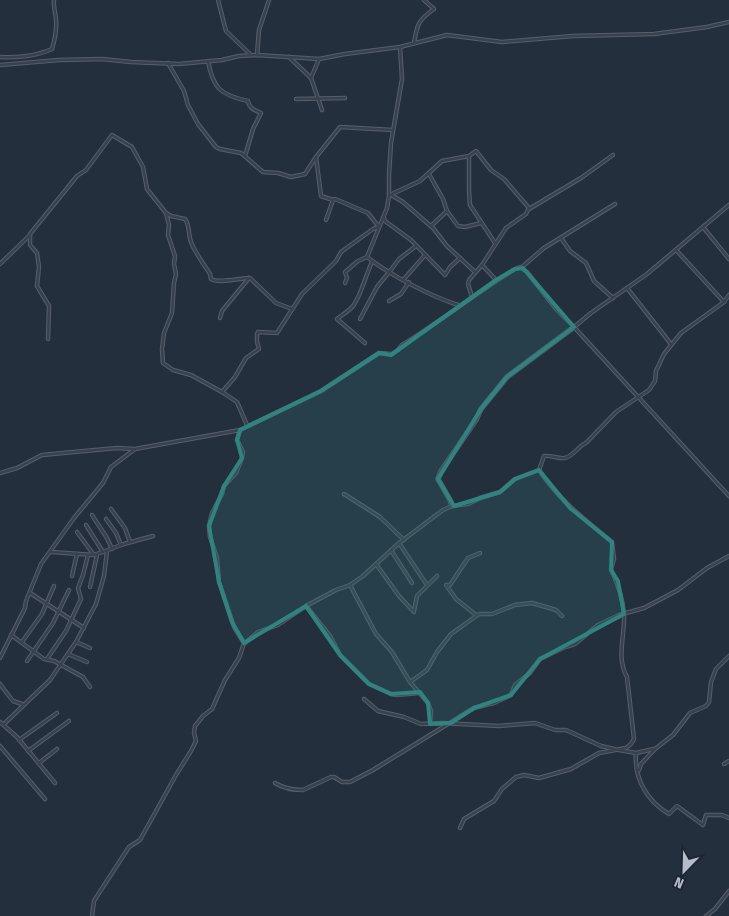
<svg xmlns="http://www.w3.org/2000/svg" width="729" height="916" viewBox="0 0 729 916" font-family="'Fira Sans Condensed',sans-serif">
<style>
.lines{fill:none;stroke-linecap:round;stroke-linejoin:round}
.street-casing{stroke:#565f6c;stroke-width:4.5}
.secondary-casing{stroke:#565f6c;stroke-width:5.5}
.street{stroke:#38414e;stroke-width:2.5}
.secondary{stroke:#465061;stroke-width:4}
.marked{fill:#308480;fill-opacity:0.2;stroke:#308480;stroke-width:4;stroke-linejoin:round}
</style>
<rect width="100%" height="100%" fill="#242f3e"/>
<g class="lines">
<!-- street casing -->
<g class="street-casing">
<g id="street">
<path d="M218,0L226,31L251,55"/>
<path d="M414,43C417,25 418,20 434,9L424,0"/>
<path d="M400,47L402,79L391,143L389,174V196L387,208L367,257C390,275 430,296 458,305"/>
<path d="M257,55L259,30L269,0"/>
<path d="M0,57C16,58 37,56 52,49C55,39 57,30 56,20C56,13 53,8 54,0"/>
<path d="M289,57L311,78"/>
<path d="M319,59L311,78L322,110"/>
<path d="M208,61C213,89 221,95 248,101C249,108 254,110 261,113L253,129L245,156"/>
<path d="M168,63L184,91L188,105L198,124L216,147L220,149L241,153L263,172L278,173L291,177L305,174L316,157"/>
<path d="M0,65L59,60L102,59L131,62L179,64L222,60L239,56L257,55L319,59L345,54L400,47L447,35L502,42L573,36L654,34L707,27L729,22"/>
<path d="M296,99L345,98"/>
<path d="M469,157V191L470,205L495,243"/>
<path d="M429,174L443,199L447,211"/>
<path d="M392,194L420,181L442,161L469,156L476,151L491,170L504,179L529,208L526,214L506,228L482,265L469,280L468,284L472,297"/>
<path d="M391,195L403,202L433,228L447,246L475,272"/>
<path d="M333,200L321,196L316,157L340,127L393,130"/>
<path d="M529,209L581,178L613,155"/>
<path d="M166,213L169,225L168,235L175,256L174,264L176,274L174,283L172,313L164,333L162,349L163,363L173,370L191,375L222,392"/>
<path d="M384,218L385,221L411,240L445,275L450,267L460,258"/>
<path d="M431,226L447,211L458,226L465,227L481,223"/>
<path d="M703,227L729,259"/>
<path d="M561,238L570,251L586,263L594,281L613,298"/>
<path d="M676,250L724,302"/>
<path d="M0,264L29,236"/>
<path d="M482,265L496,280"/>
<path d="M522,267L544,248L615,204"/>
<path d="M390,271L399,259L416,246"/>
<path d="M404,279L425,255"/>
<path d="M345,283L347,278L345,272L358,261L367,257"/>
<path d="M627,288L671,344"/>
<path d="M389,301L401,294L409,282"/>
<path d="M220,318L222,311L249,278"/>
<path d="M360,319L377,287L390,271"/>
<path d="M574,327L729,496"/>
<path d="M48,339L49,306L37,286L39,267L37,253L30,245V234L77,176L86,170L112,135L132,147L143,167L147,189L166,213L171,216L185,219C190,225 188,234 191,242C195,253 204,264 210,274L211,279C218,284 240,278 250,278L276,303L292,309"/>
<path d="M365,343L337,319C342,315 349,311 353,306C361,296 366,274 372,262"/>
<path d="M247,425L237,402L222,392L235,377L246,358L259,349L257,342V334L258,332L277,333L302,294L336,261L341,252L373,229L379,227L368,213L335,199L333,200L326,220"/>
<path d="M0,473L17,468L42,455L117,448L134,449"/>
<path d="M344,494L380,517L404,540"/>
<path d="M111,509L125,528L130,542"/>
<path d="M92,515L107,538L112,549"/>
<path d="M106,519L116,533L121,545"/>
<path d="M86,525L103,552"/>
<path d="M77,532L94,555"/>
<path d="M399,543L427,585"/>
<path d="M391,550L412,583"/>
<path d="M51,552L94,555L124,544L153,536"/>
<path d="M376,564L399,596L414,612"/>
<path d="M72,576L77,554"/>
<path d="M350,585L376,634L392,652L410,682L428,703L431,711L430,724"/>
<path d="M90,587L97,555"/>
<path d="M30,593L84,628"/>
<path d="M306,606L330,636L340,655L369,684L391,694L397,695L419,693"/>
<path d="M414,611L417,596L437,576"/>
<path d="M476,615L456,599L446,585H450L468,558L480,553"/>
<path d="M11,635L44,659L54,661L83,677L90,687"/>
<path d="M22,642L42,614L54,586"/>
<path d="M76,642L90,648"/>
<path d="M245,643L258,632L278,625L306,606L336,590L350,585L363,576L399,543L443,510L452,506L468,504L480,498L500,492L515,479L539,470L544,456C551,455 558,459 565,458C575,455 578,446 586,443L616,412L649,390L655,381L656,371L664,354L681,333L724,302L729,295"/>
<path d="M68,654L87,662"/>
<path d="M0,658L25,608L26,601L41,564L74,518L103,483L111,467L135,449L240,430"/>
<path d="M47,659L66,631L81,599L78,588L83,575L88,555"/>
<path d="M27,661L53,623L69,590"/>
<path d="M410,682L427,670L437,652L451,634L479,614H492L515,605L532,603L556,610L562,616"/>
<path d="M0,684L13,701L22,704"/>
<path d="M364,699L378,711L404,717L421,724L442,723L499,726L535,723L555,730H566L601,746L614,749"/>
<path d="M0,722L17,737L55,783"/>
<path d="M4,724L50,680L76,642L96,604L104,576L107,551"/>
<path d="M19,740L57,713"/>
<path d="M0,746L45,799"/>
<path d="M619,750L636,753C634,779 647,801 669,814L677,806L703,825L706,815H722L729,818"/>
<path d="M28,751L69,721"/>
<path d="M636,753L654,749"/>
<path d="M39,763L57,749"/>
<path d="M724,764L729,761"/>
<path d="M639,770L641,764L655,749L673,735L690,713L706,706L709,702L711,682L716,669L729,656"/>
<path d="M275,783C283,788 294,790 303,790L331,777H334L342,782H350L373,770L474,708L494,703L511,695L515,685L530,673L540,659L565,647L575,644L598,625L619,615L644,608L678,590L707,568L729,556"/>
<path d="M460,828L464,819L494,801L502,789L516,777L524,775L539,778L571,769L599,753L626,748L631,744L634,739L627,677C616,658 625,635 624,615C623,598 618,584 611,569L614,559L612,542C585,520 558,499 539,470"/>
<path d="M92,916L94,901L101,890L129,847L140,840L176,775L191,751L196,741L194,733L195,726L203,716L212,709L225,680L239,658L244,643L234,627L219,582L217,558L210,537L209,526L212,513L222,494L224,486L236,473L242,458L243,452L237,440L240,430L321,391L379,353L392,354L398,350L402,345C441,321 476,293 515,269L520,267L527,272L557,310L574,327L591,313L647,274L729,205"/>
<path d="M706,916L715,909L729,891"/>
</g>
</g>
<!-- secondary casing -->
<g class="secondary-casing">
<path id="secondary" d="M452,506L450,500L438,479L441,471L476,420L481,409L507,377L574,327"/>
</g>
<!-- street -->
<use href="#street" class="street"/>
<!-- secondary -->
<use href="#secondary" class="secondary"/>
</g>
<!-- marked area -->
<path class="marked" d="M523,268L574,327L507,377L481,409L438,479L454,506L500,492L515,479L539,470L570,508L612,542L611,570L618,581L624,614L540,659L511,695L474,708L451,723L430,724L428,703L420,692L391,694L369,684L340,655L306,606L244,643L232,622L219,582L209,526L224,486L242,458L237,440L240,430L321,391L379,353L391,355L496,280L515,269Z"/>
<!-- north arrow -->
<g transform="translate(684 871) rotate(203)" stroke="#1d2633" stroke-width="4" paint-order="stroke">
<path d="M0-4L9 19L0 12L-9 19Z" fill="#b4bcc9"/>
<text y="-8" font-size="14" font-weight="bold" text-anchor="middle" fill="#b4bcc9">N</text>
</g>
</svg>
